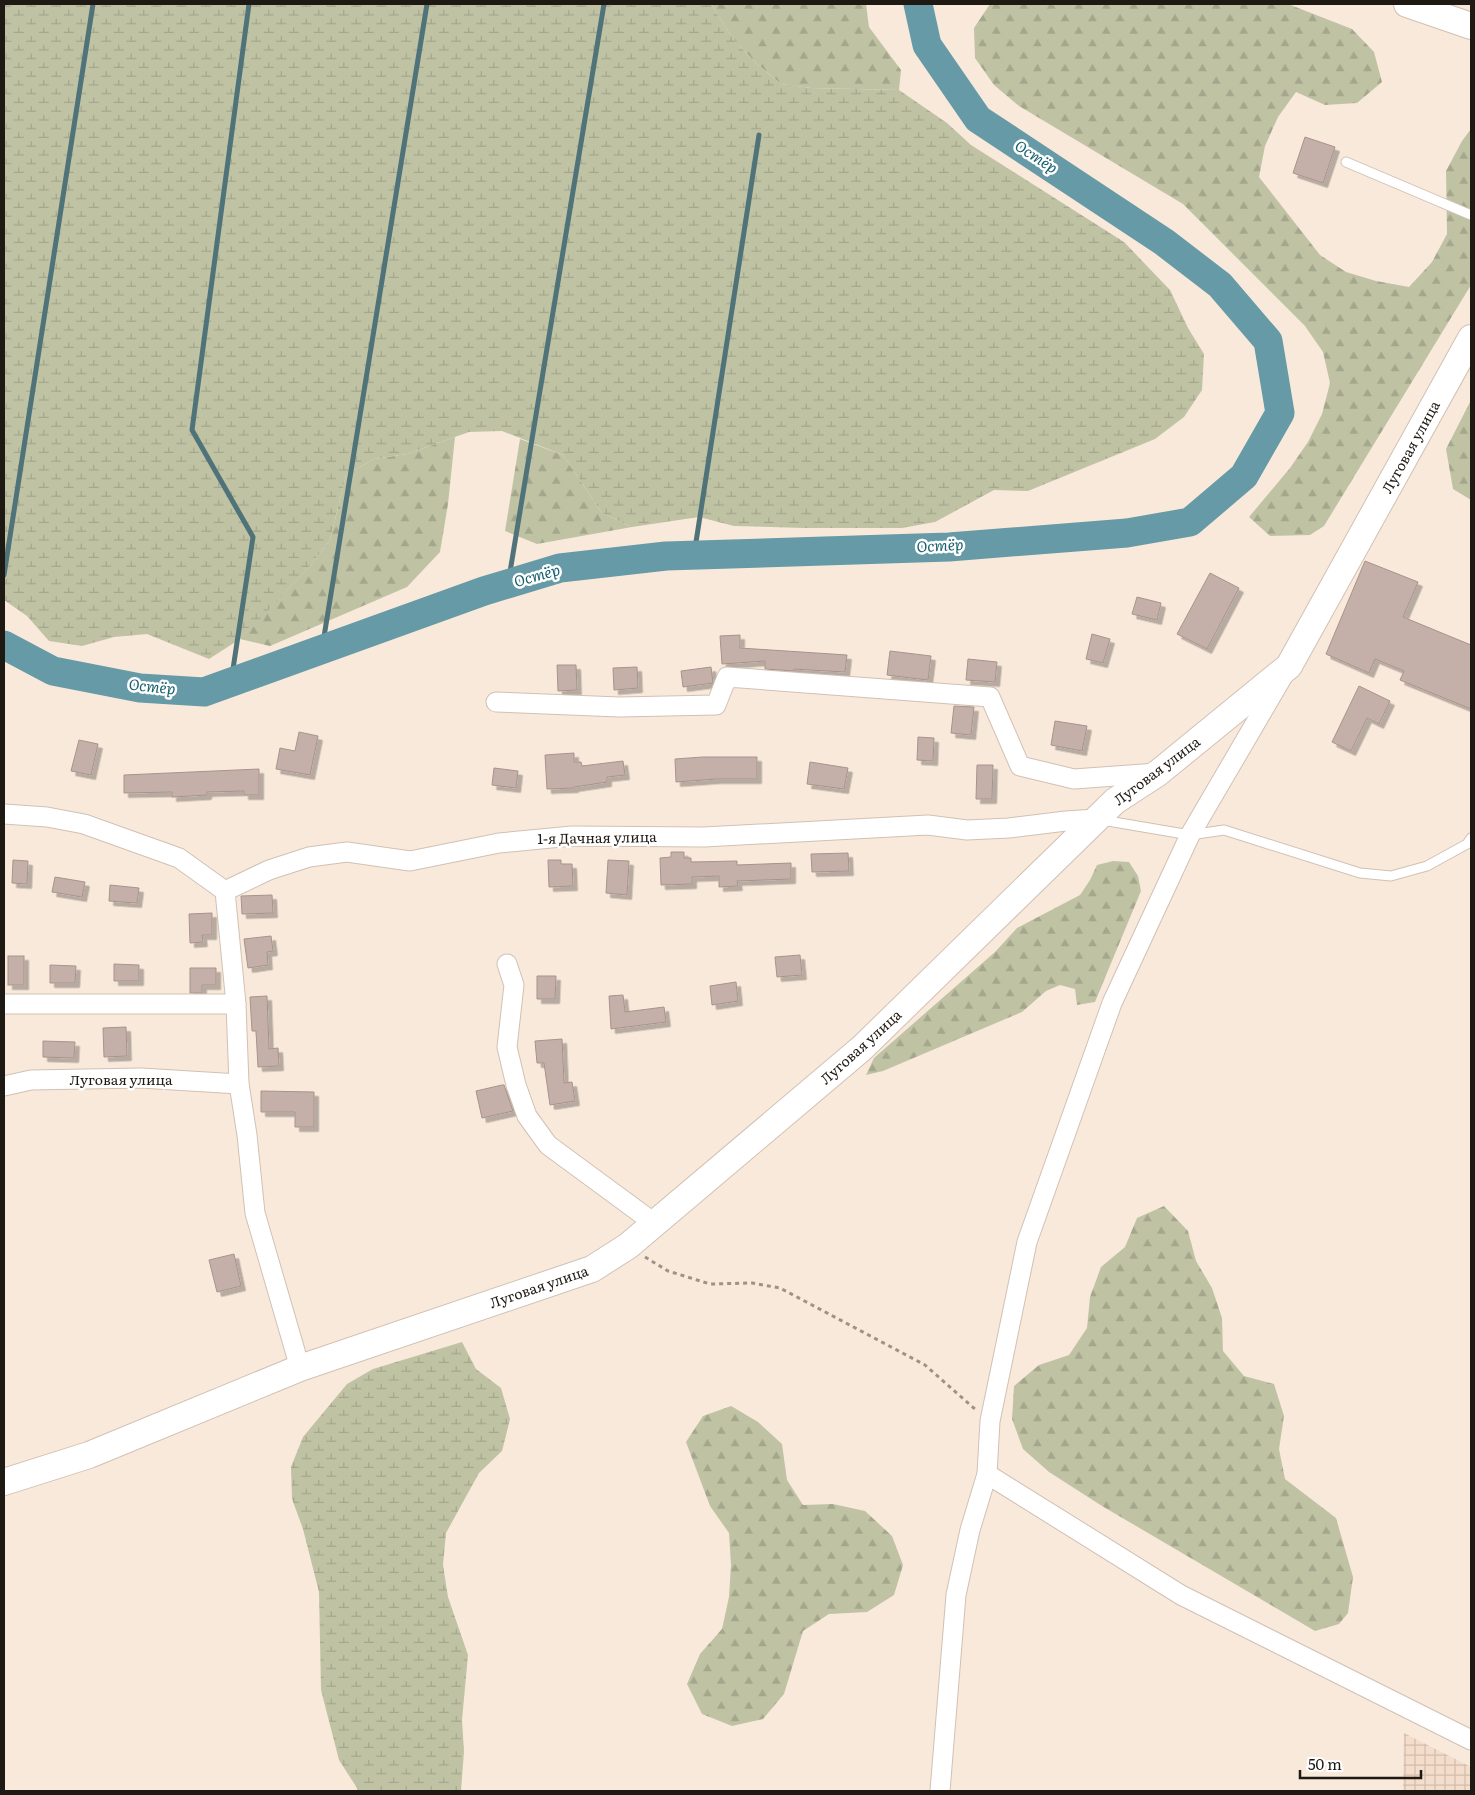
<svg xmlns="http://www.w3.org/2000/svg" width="1475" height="1795" viewBox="0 0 1475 1795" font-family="Literata,serif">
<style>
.industrial{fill:url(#industrial-grid)}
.forest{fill:url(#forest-firs)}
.wetland{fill:url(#wetland-marsh)}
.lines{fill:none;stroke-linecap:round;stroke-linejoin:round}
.stream{stroke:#50737a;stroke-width:5}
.river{stroke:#659aa6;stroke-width:29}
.building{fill:#c5b0a9;stroke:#a7938c;filter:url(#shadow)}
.lane-casing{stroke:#d1c1b4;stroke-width:11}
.street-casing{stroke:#d1c1b4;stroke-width:21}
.secondary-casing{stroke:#d1c1b4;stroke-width:28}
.path{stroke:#9e9288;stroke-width:3;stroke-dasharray:4 4;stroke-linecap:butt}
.lane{stroke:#fff;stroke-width:9}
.street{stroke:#fff;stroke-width:19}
.secondary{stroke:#fff;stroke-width:26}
.labels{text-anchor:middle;stroke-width:5;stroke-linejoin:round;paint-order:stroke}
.street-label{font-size:14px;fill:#1f1914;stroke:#fff}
.water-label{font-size:15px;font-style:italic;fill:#165f6d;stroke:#fff}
</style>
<defs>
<pattern id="industrial-grid" width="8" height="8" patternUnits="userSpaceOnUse" patternTransform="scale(1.25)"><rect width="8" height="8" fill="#f4ddca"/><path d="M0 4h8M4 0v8" fill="none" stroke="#d1bdad"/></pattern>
<pattern id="forest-firs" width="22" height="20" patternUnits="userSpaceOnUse" patternTransform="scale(1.25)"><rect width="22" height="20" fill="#bfc3a4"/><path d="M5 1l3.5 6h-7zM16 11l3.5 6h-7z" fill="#a4a78c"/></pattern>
<pattern id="wetland-marsh" width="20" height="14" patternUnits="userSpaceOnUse" patternTransform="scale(1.25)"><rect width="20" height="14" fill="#bfc3a4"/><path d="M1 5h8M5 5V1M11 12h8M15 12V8" fill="none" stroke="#a4a78c"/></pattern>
<filter id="shadow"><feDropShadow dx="4.5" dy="4.5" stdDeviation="0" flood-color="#0004"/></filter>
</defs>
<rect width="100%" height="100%" fill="#f9e9db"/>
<!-- industrial -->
<path class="industrial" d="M1404,1733L1471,1767V1791H1403Z"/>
<!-- forest -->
<g class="forest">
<path d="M711,4H866L869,27L901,70L899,90L811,88L781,84L756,63L733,39Z"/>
<path d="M990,4H1288L1352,29L1374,52L1382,82L1357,103L1325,105L1296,92L1278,117L1265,146L1259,177L1320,255L1346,272L1376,281L1409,287L1432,262L1447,234L1446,171L1462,141L1471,129V285L1324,526L1310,535L1270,536L1249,517L1290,468L1308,442L1322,414L1330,383L1323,352L1305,326L1183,204L1019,106L994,85L975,58L974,28Z"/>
<path d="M1471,400V500L1453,489L1446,449Z"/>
<path d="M455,437L448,504L440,552L407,587L270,646L240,639L310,566L330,540L346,475L374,459L407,454Z"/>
<path d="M520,439L563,455L602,513L632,527L537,544L505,531Z"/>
<path d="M1113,861L1129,862L1138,876L1141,891L1095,1002L1077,1005L1075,989L1060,985L1046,991L1022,1012L883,1071L866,1075L874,1058L995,952L1017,928L1080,895L1090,880L1097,865Z"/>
<path d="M1164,1206L1188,1231L1196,1261L1212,1288L1222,1318L1223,1351L1244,1376L1274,1384L1284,1416L1279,1449L1285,1479L1336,1518L1353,1577L1348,1613L1339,1624L1315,1631L1102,1506L1049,1472L1023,1449L1012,1419L1014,1386L1039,1365L1069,1355L1087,1328L1090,1297L1101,1267L1125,1247L1137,1218Z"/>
<path d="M731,1406L758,1422L782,1444L787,1480L803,1505L833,1504L865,1511L892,1536L903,1565L894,1595L867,1612L829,1614L803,1631L784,1694L763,1719L732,1726L702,1714L687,1684L700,1654L722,1629L729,1597L731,1565L729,1533L710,1506L686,1442L703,1416Z"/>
</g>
<!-- wetland -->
<g class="wetland">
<path d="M4,4H711L733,39L756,63L781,84L811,88L899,90L947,123L971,145L1124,242L1170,290L1188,328L1204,354L1202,390L1184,417L1155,439L1028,491L994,490L935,522L902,528H803L734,526L699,517L632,527L602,513L563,455L502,431L469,432L407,454L374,459L346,475L330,540L310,566L263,616L240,639L209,659L147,634L114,637L82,646L49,641L27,616L4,600Z"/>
<path d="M462,1342L476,1369L501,1388L510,1419L502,1451L479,1473L446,1533L443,1565L448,1597L468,1655L462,1720L464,1751L461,1791H357V1788L339,1760L321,1690L319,1592L303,1529L292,1499L291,1467L303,1437L347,1384L373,1369Z"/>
</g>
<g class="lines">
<!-- stream -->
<g class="stream">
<path d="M694,555L759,135"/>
<path d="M4,575L93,4"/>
<path d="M508,584L604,4"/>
<path d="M322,649L427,4"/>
<path d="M231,682L253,537L192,430L249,4"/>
</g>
<!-- river -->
<path class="river" d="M4,645L53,671L140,688L204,692L484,591L560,568L666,556L949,547L1127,533L1190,522L1244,476L1280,413L1268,341L1220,285L1164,242L978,119L927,45L918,4"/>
</g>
<!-- building -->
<g class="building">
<path d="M1305,137L1335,147L1323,183L1293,173Z"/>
<path d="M1365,561L1418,582L1403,617L1471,645V709L1400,680L1404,671L1375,659L1369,673L1326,654Z"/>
<path d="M1210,573L1239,588L1207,649L1177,634Z"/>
<path d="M1137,597L1161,603L1157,620L1132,614Z"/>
<path d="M1092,634L1110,639L1103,663L1086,659Z"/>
<path d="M740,635V648L847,655L845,672L794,669V671L765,669V661L722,664L720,636Z"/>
<path d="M890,651L931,656L928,680L887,675Z"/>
<path d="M968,659L997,662L995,682L966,680Z"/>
<path d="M557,665H576L577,690L558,691Z"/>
<path d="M637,667L638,688L614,690L613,668Z"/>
<path d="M711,667L713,683L683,687L681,671Z"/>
<path d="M1359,686L1390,701L1379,724L1367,718L1351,751L1332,742Z"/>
<path d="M954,706L974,707L971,735L951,733Z"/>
<path d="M1055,721L1087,726L1082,751L1051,745Z"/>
<path d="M299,732L318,736L310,775L276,769L280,748L295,751Z"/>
<path d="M918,737L934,738L933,761L917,760Z"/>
<path d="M79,740L98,744L91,775L71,771Z"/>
<path d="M574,753V762H581L582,766L623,761L625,775L607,777V782L574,787V788L547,789L545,755Z"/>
<path d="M703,757H757V779H716L676,782L675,759Z"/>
<path d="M810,762L848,768L844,789L807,784Z"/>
<path d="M977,765H993L992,799H976Z"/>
<path d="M494,768L518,771L516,788L492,785Z"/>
<path d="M259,769V795H244V791L207,792V795L172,797V792L124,793V775Z"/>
<path d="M671,852H684V858H691V862L737,861V865L791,863V879L737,881L738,886L719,887V876L692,877V884L661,885L660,858L671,857Z"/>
<path d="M848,853L849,871L812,872L811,854Z"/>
<path d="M13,860L28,861L27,884L12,883Z"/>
<path d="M548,860H561V864H572L573,886L549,887Z"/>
<path d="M608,860L629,861L627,895L606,893Z"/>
<path d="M55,877L85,882L82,897L52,892Z"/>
<path d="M110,885L139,888L137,903L109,901Z"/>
<path d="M272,895L273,913L242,914L241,896Z"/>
<path d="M212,913V935H202L203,942L190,943L189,914Z"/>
<path d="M271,936L273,951L267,952L268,965L248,968L244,939Z"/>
<path d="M800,955L802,975L777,977L775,957Z"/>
<rect x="8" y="956" width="16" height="29"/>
<path d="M114,964L139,965V981H114Z"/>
<path d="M50,965L76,966L75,983H50Z"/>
<path d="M190,968H216V985H202V993H190Z"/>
<path d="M537,976H556L555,999H537Z"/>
<path d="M736,982L738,1001L712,1005L710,986Z"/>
<path d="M623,995L625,1012L664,1007L666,1022L611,1029L609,996Z"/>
<path d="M267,996L269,1049L278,1048L279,1066L258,1067L256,1031H252L250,997Z"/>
<path d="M126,1027L127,1056L104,1057L103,1028Z"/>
<path d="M562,1039L564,1083L572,1082L575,1101L550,1105L544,1063H537L535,1041Z"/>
<path d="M43,1041L75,1042L74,1058L43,1057Z"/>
<path d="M502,1085H504L513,1111L482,1118L476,1091Z"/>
<path d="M261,1091L314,1092V1127H295V1112H261Z"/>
<path d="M234,1254L241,1286L217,1292L209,1260Z"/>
</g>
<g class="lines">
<!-- lane casing -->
<g class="lane-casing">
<g id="lane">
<path d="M1346,162L1471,215"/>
<path d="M1102,820L1190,835L1224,830L1360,873L1391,876L1427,866L1467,844L1471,838"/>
</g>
</g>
<!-- street casing -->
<g class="street-casing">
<g id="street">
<path d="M496,702L619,707L716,705L727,677L990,697L1020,766L1074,779L1157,773"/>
<path d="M4,814L47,817L84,824L179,858L225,891"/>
<path d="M225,891L269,870L309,857L347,852L410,861L499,843L572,836L704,837L928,825L967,830L1009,828L1066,821L1096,819"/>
<path d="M225,891L236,1004L239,1084L247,1135L255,1213L300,1368"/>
<path d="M507,964L514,985L507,1047L516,1085L527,1116L548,1145L654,1223"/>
<path d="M4,1004H236"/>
<path d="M4,1086L31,1080L141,1078L239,1084"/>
<path d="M987,1474L1181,1595L1471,1740"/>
<path d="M940,1791L956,1595L970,1530L987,1474L990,1421L1027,1242L1112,1003L1190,835L1283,676"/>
</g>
</g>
<!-- secondary casing -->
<g class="secondary-casing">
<g id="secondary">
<path d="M1407,4L1471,26"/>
<path d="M4,1482L89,1455L300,1368L592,1269L628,1246L862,1048L1115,801L1158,773L1289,666L1471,338"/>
</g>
</g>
<!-- path -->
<path class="path" d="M645,1257L668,1271L710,1284L752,1283L780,1288L925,1365L976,1410"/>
<!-- lane -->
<use href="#lane" class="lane"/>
<!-- street -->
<use href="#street" class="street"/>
<!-- secondary -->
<use href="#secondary" class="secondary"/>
</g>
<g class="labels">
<!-- street labels -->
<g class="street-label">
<text transform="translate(1411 447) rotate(-61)" y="5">Луговая улица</text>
<text transform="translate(1157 771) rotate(-37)" y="5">Луговая улица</text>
<text transform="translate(597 838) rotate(-1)" y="5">1-я Дачная улица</text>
<text transform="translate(861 1047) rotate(-42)" y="5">Луговая улица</text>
<text x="121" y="1085">Луговая улица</text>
<text transform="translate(539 1287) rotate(-19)" y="5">Луговая улица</text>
</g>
<!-- water labels -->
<g class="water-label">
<text transform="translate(1036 157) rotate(33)" y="5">Остёр</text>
<text transform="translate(940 546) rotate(-3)" y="5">Остёр</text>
<text transform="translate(537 576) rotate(-16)" y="5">Остёр</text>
<text transform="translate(152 687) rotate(6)" y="5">Остёр</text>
</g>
</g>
<!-- border -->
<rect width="1475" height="1795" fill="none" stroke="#1f1914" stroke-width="10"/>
<!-- scale -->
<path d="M1300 1770v8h121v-8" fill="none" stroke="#1f1914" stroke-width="2.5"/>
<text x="1308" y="1770" font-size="15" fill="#1f1914" stroke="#ffffff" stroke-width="4" paint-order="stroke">50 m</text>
</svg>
